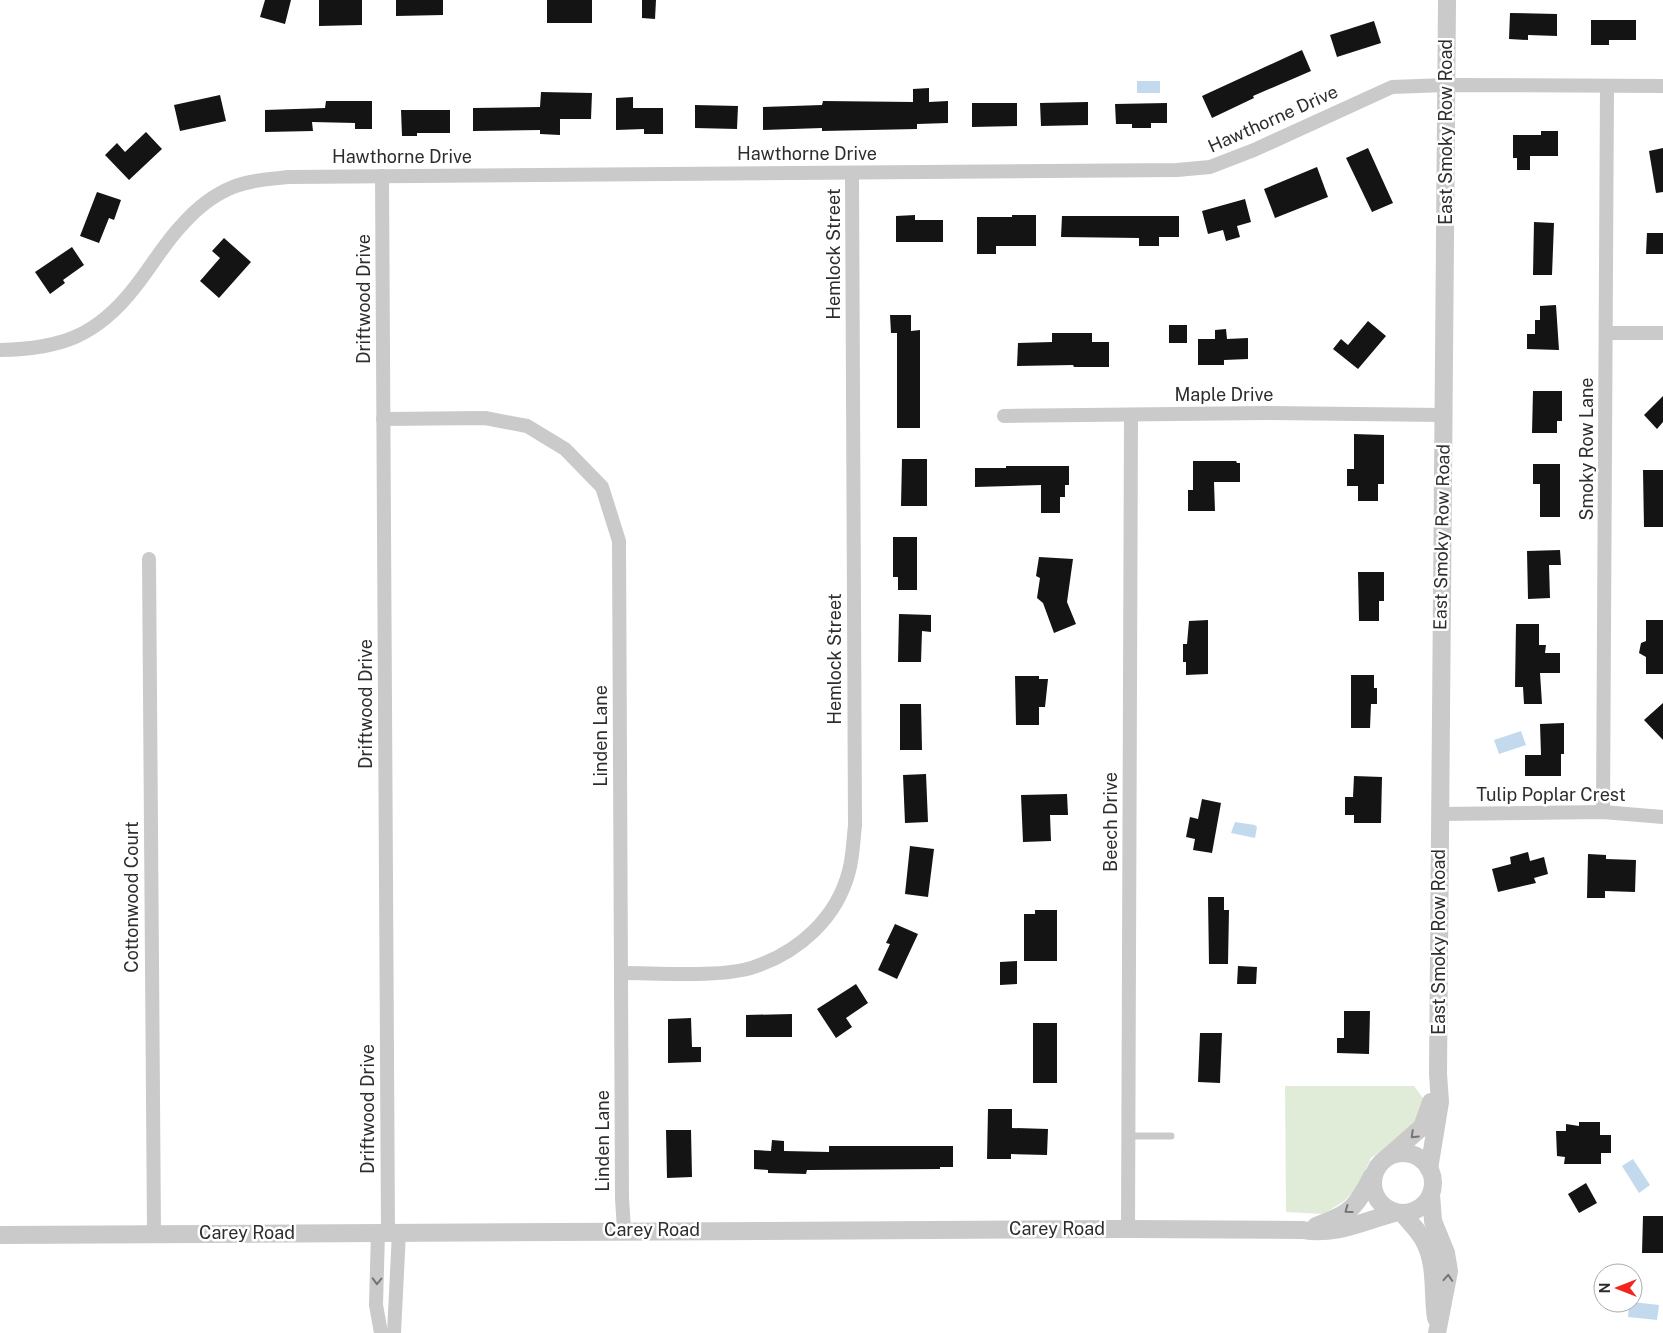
<svg xmlns="http://www.w3.org/2000/svg" width="1663" height="1333" viewBox="0 0 1663 1333" font-family="'Public Sans',sans-serif">
<style>
.green{fill:#e1ecd8}
.water{fill:#c2d9ee}
.building{fill:#141414}
.lines{fill:none;stroke-linecap:round;stroke-linejoin:round}
.service{stroke:#cacaca;stroke-width:7}
.minor{stroke:#cacaca;stroke-width:14}
.tertiary{stroke:#cacaca;stroke-width:18}
.oneway{stroke:#747474}
.labels{text-anchor:middle;stroke-width:5;stroke-linejoin:round;paint-order:stroke}
.street-label{font-size:18px;fill:#2d2d2d;stroke:#fff}
</style>
<rect width="100%" height="100%" fill="#fff"/>
<!-- green -->
<path class="green" d="M1285,1086H1414L1426,1102L1418,1120L1402,1136L1371,1158L1358,1187L1344,1201L1324,1214L1286,1212Z"/>
<!-- water -->
<g class="water">
<rect x="1137" y="81" width="23" height="12"/>
<path d="M1521,731L1526,745L1499,754L1494,740Z"/>
<path d="M1235,822L1255,825L1257,827L1255,838L1231,833Z"/>
<path d="M1633,1159L1650,1185L1639,1193L1622,1166Z"/>
<path d="M1633,1302L1659,1305L1657,1320L1628,1317L1629,1303Z"/>
</g>
<!-- building -->
<g class="building">
<path d="M265,0H291L285,24L260,17Z"/>
<path d="M319,0H362V25L319,26Z"/>
<path d="M396,0H443V15L396,16Z"/>
<rect x="547" y="0" width="45" height="23"/>
<path d="M642,0H656L655,19L642,18Z"/>
<path d="M1510,13L1557,14V36L1528,35V40L1509,39Z"/>
<path d="M1591,20H1636V40H1609V45H1591Z"/>
<path d="M1374,21L1381,43L1337,57L1330,35Z"/>
<path d="M1302,50L1311,71L1253,96L1254,98L1212,118L1202,96Z"/>
<path d="M929,88V102L948,101V123L917,124V129L822,131V128L763,130V107L822,105L823,101L913,102V89Z"/>
<path d="M541,92L592,93L591,119H560V135L540,134V130L473,131V108L540,107Z"/>
<path d="M220,95L226,121L180,131L174,105Z"/>
<path d="M633,97V108H663V134H644V129L616,130V98Z"/>
<path d="M326,101H372V129H355V123L312,122L313,131L265,132V110L325,108Z"/>
<path d="M1088,102V125L1041,126L1040,103Z"/>
<path d="M972,103H1017V126L972,127Z"/>
<path d="M1167,103V123H1151V128H1132V124H1116L1115,104Z"/>
<path d="M695,105L738,106L737,129L695,128Z"/>
<path d="M401,110H450V133H417V136H402Z"/>
<path d="M1541,131H1558V156H1530V170H1517V158H1513V135H1541Z"/>
<path d="M146,132L162,149L129,180L105,155L117,143L125,152Z"/>
<path d="M1368,148L1393,203L1372,212L1346,158Z"/>
<path d="M1663,148V192L1656,193L1649,151Z"/>
<path d="M1317,167L1328,197L1275,218L1264,189Z"/>
<path d="M97,192L121,200L114,220L109,218L99,243L80,236Z"/>
<path d="M1245,199L1251,222L1237,226L1240,237L1226,241L1223,230L1208,234L1202,211Z"/>
<path d="M915,215V220H943V242H896V216Z"/>
<path d="M1012,215H1036V246H996V254H977V217H1012Z"/>
<path d="M1062,216H1179V237H1159V246H1139V238L1061,237Z"/>
<path d="M1534,222L1554,223L1552,275H1533Z"/>
<path d="M1647,233H1663V254H1646Z"/>
<path d="M224,238L251,262L219,298L200,281L220,258L212,251Z"/>
<path d="M72,247L84,265L63,280L65,283L50,294L35,272Z"/>
<path d="M1556,305L1559,350L1527,349V334H1535V320H1540V306Z"/>
<path d="M890,315H911V331L920,330V428H897V333H891Z"/>
<path d="M1368,321L1386,336L1358,369L1333,349L1341,339L1348,345Z"/>
<rect x="1169" y="325" width="18" height="18"/>
<path d="M1226,329L1227,339L1248,338V359L1224,360V365H1198V339H1215V330Z"/>
<path d="M1052,333H1092V342H1109V367H1074L1073,365L1017,366L1018,343L1052,342Z"/>
<path d="M1533,391H1562V421H1557V433H1532Z"/>
<path d="M1663,396V422L1657,429L1644,415Z"/>
<path d="M1354,434L1384,435V484H1378V501H1358V486H1347V469H1354Z"/>
<path d="M902,459H927V506H901Z"/>
<path d="M1193,461H1236L1237,463H1240V482H1214L1215,511H1188V490H1193Z"/>
<path d="M1533,464H1560V517H1540V484H1533Z"/>
<path d="M1006,466H1069V485H1065V497H1060V513H1041V485L975,487V468H1006Z"/>
<path d="M1643,470H1663V527H1644Z"/>
<path d="M893,537H917V590H898V577H893Z"/>
<path d="M1560,550L1561,565H1549L1550,598L1528,599L1527,551Z"/>
<path d="M1039,557L1073,559L1067,602L1076,624L1054,633L1043,603L1037,598L1040,578L1036,576Z"/>
<path d="M1358,572H1384V601H1379V621H1359Z"/>
<path d="M899,614L931,615V632L922,631L921,662H898Z"/>
<path d="M1208,620V674L1186,675V662H1183V644H1187L1189,621Z"/>
<path d="M1646,620H1663V674H1646V657L1639,653L1641,643L1646,641Z"/>
<path d="M1516,624H1539V645H1546L1545,653H1560V673H1540L1542,704H1524L1523,687H1515Z"/>
<path d="M1351,675H1374V688H1377V704H1371L1370,728H1351Z"/>
<path d="M1015,676H1039V679H1048L1045,707H1039V725H1016Z"/>
<path d="M1663,703V740L1644,720Z"/>
<path d="M900,704H921L922,750H900Z"/>
<path d="M1564,723V754H1561V776H1525V755H1541L1540,724Z"/>
<path d="M926,774L928,822L905,823L903,775Z"/>
<path d="M1354,776L1382,777L1381,823H1354V815H1345V797H1353Z"/>
<path d="M1067,794L1068,815H1050L1051,841L1023,842L1021,795Z"/>
<path d="M1202,799L1221,803L1212,853L1193,850L1195,839L1186,837L1190,817L1198,819Z"/>
<path d="M910,846L934,849L928,897L905,894Z"/>
<path d="M1528,852L1530,861L1544,857L1548,874L1534,878L1536,883L1498,892L1492,869L1511,864L1510,857Z"/>
<path d="M1588,854L1606,855V859L1636,860L1635,892L1605,891V898H1587Z"/>
<path d="M1208,897H1224V910H1229L1228,964H1209Z"/>
<path d="M1035,910H1057V961H1024V914H1035Z"/>
<path d="M895,924L918,934L897,979L878,970L890,944L886,943Z"/>
<path d="M1017,961V984L1000,985V962Z"/>
<path d="M1238,966L1257,967L1256,984H1237Z"/>
<path d="M856,984L868,1003L846,1018L852,1027L836,1038L817,1009Z"/>
<path d="M1344,1011H1370L1369,1054L1337,1053V1038H1344Z"/>
<path d="M792,1014V1037H746V1015Z"/>
<path d="M691,1018L692,1047H701V1062L668,1063V1019Z"/>
<rect x="1033" y="1023" width="24" height="60"/>
<path d="M1200,1033H1222L1220,1083L1198,1082Z"/>
<path d="M988,1109H1012V1128L1048,1129L1047,1155L1011,1154V1159H987Z"/>
<path d="M1579,1122H1600V1135H1611V1153H1601V1164H1564L1565,1157L1557,1156L1556,1131H1566V1124L1579,1126Z"/>
<path d="M666,1130H691L692,1177L667,1178Z"/>
<path d="M772,1140L784,1141V1151L829,1152V1146H953V1167H940V1169L807,1170L806,1174L768,1173V1170L754,1169V1150L771,1151Z"/>
<path d="M1586,1183L1597,1203L1579,1213L1568,1194Z"/>
<path d="M1643,1216H1663V1253H1642Z"/>
</g>
<g class="lines">
<!-- service -->
<path class="service" d="M1128,1136H1171"/>
<!-- minor -->
<g class="minor">
<path d="M382,176L388,1232"/>
<path d="M1606,333H1663"/>
<path d="M0,350C61,349 97,336 135,287C151,267 164,244 181,226C195,210 213,195 233,187C250,180 270,179 289,177L1177,170L1210,167L1254,150L1392,87L1446,85L1663,86"/>
<path d="M1004,416L1265,413L1443,415"/>
<path d="M383,419L485,418L527,426L565,449L602,487L619,541L622,1198L624,1230"/>
<path d="M149,559L154,1233"/>
<path d="M1603,812L1607,86"/>
<path d="M1439,814L1603,812L1663,817"/>
<path d="M622,973C657,973 722,978 754,967C799,952 837,918 849,871C853,857 853,841 855,826L852,173"/>
<path d="M1128,1229L1131,415"/>
<path d="M378,1232L376,1305L381,1333"/>
<path d="M394,1333L399,1232"/>
</g>
<!-- tertiary -->
<g class="tertiary">
<circle cx="1403" cy="1183" r="30"/>
<path d="M1389,1156L1422,1127L1431,1102"/>
<path d="M1429,1169L1440,1102L1438,1074L1447,0"/>
<path d="M1431,1194L1433,1221L1446,1253L1449,1271L1437,1333"/>
<path d="M1403,1214C1410,1223 1419,1231 1424,1241C1437,1265 1432,1293 1436,1318"/>
<path d="M1316,1226C1350,1214 1356,1208 1372,1176"/>
<path d="M0,1235L1128,1229L1303,1230C1335,1236 1364,1221 1394,1213"/>
</g>
</g>
<!-- one-way arrows -->
<defs><path id="oneway-chevron" d="M-2-3.5L2.5 0L-2 3.5" fill="none" stroke-width="1.6" stroke-linecap="round" stroke-linejoin="round" transform="scale(1.25)"/></defs>
<g class="oneway">
<use href="#oneway-chevron" transform="translate(1414 1135) rotate(136)"/>
<use href="#oneway-chevron" transform="translate(1348 1210) rotate(144)"/>
<use href="#oneway-chevron" transform="translate(1448 1278) rotate(-86)"/>
<use href="#oneway-chevron" transform="translate(377 1281) rotate(91)"/>
</g>
<g class="labels">
<!-- street labels -->
<g class="street-label">
<text transform="translate(1273 119) rotate(-24)" y="6">Hawthorne Drive</text>
<text transform="translate(1446 132) rotate(-90)" y="6">East Smoky Row Road</text>
<text x="807" y="160">Hawthorne Drive</text>
<text x="402" y="163">Hawthorne Drive</text>
<text transform="translate(834 254) rotate(-90)" y="6">Hemlock Street</text>
<text transform="translate(364 299) rotate(-90)" y="6">Driftwood Drive</text>
<text x="1224" y="401">Maple Drive</text>
<text transform="translate(1587 449) rotate(-90)" y="6">Smoky Row Lane</text>
<text transform="translate(1442 537) rotate(-89)" y="6">East Smoky Row Road</text>
<text transform="translate(835 659) rotate(-90)" y="6">Hemlock Street</text>
<text transform="translate(366 704) rotate(-90)" y="6">Driftwood Drive</text>
<text transform="translate(601 736) rotate(-90)" y="6">Linden Lane</text>
<text x="1551" y="801">Tulip Poplar Crest</text>
<text transform="translate(1111 822) rotate(-90)" y="6">Beech Drive</text>
<text transform="translate(132 897) rotate(-90)" y="6">Cottonwood Court</text>
<text transform="translate(1439 942) rotate(-90)" y="6">East Smoky Row Road</text>
<text transform="translate(368 1109) rotate(-90)" y="6">Driftwood Drive</text>
<text transform="translate(603 1141) rotate(-90)" y="6">Linden Lane</text>
<text x="1057" y="1235">Carey Road</text>
<text x="652" y="1236">Carey Road</text>
<text x="247" y="1239">Carey Road</text>
</g>
</g>
<!-- north arrow -->
<g transform="translate(1618 1288) rotate(270)"><circle r="24" fill="#ffffff" stroke="#ababab"/>
<path d="M0-4L9 19L0 12L-9 19Z" fill="#f4241e"/>
<text y="-8" font-size="14" font-weight="bold" text-anchor="middle" fill="#2d2d2d">N</text>
</g>
</svg>
